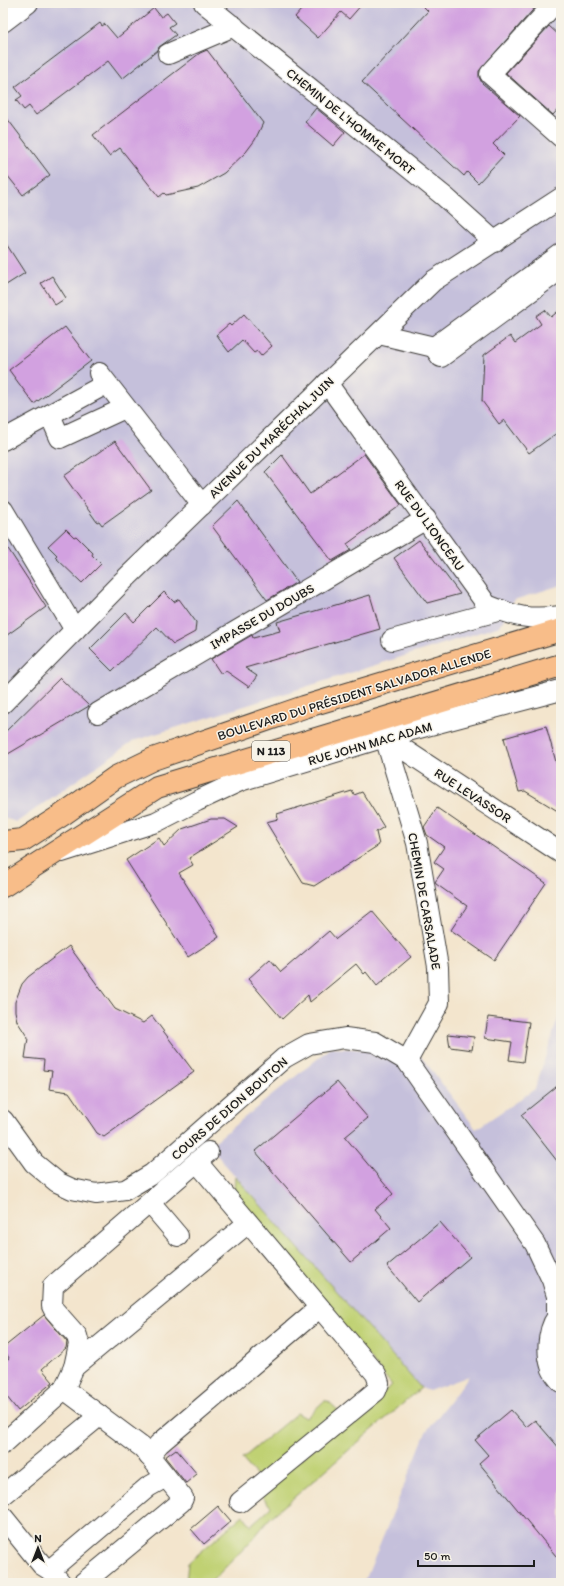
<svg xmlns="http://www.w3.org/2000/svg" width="564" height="1586" viewBox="0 0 564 1586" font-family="Itim,sans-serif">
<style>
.industrial{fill:#c5c0db}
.green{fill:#c0d173;stroke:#6e7648}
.building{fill:#d2a1e0}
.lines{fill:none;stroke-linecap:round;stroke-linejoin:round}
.minor-casing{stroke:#3c3a37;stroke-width:22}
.major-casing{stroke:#3c3a37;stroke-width:24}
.minor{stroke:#fff;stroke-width:20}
.major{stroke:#f8bd89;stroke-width:22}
.labels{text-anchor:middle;stroke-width:3;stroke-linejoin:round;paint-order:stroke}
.shield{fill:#f7f3e8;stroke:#5e5c59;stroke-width:1}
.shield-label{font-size:12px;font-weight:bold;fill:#1c1c1c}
.street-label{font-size:13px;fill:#1c1c1c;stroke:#f7f3e8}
</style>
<rect width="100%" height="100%" fill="#f7f3e8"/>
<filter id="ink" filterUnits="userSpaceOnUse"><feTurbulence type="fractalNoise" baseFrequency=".025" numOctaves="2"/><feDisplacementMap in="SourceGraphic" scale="8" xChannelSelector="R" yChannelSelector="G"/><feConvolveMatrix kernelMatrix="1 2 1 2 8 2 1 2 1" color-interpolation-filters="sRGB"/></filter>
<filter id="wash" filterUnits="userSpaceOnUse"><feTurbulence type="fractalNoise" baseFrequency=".012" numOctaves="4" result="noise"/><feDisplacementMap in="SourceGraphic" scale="16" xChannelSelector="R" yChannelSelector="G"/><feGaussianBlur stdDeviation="0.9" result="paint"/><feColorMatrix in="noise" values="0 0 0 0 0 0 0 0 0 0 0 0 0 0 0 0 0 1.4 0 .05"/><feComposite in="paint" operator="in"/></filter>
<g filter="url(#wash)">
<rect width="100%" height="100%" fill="#f3e5cd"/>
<!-- industrial -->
<g class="industrial">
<path d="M14,3H561V585L514,600L500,626L133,741L17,822L3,818V11Z"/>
<path d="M561,1009V1583H361L367,1576L426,1432L469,1376L429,1391L421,1388L209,1146L331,1048L418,1052L476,1129L535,1089Z"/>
</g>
<!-- green -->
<g class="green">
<path d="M235,1176L421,1388L270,1518L252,1540L210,1583H186L188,1563L243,1515L251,1525L271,1507L259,1492L392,1385L238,1201L234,1190Z"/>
<path d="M324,1401H328L341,1413L261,1480L242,1459L297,1413L306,1418Z"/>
</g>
<g id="blocks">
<!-- building -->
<g class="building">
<path d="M307,3H363L349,19L341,12L318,38L295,17Z"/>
<path d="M420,3H539L479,71V77L482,83L520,116L493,144L504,155L478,183L467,172L464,176L362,82L428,11Z"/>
<path d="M154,8L161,17L167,13L175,23L169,27L176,35L159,47L158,50L122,79L108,61L36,115L29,106L24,110L16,100L22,96L15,87L100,23L102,26L105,24L117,38Z"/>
<path d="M549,26L561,37V106L553,115L506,73Z"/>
<path d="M207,50L263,123L255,140L246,152L224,173L198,188L166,195L164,193L159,197L120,148L109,156L93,135L200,53Z"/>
<path d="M316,108L345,132L333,146L305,122Z"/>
<path d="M3,113L50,175L23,195L3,170Z"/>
<path d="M3,239L25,273L3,287Z"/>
<path d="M52,276L66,298L55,305L41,283Z"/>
<path d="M561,309V430L529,453L504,420L499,424L482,401L484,355L510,336L515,343L541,324L536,316L545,310L551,317Z"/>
<path d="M244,314L272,346L261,356L257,351L254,353L242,340L229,352L216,335L229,324L231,326Z"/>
<path d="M65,327L91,361L34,404L9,370Z"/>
<path d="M115,441L151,490L102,525L99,521L97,522L64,476Z"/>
<path d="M364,454L401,505L347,544L351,550L332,561L265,472L282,455L310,494Z"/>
<path d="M238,501L297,582L267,600L212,526Z"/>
<path d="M66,529L74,537L76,536L93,553L92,555L101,564L82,583L55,557L57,555L48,546Z"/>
<path d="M419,540L460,594L427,603L394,558Z"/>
<path d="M3,541L46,607L3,638Z"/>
<path d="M164,592L174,602L179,599L196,622L195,632L173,644L157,627L112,671L90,649L126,613L134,622Z"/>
<path d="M370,595L380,629L245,668L257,676L249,687L226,671L221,674L211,659L252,635L253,638L280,631L277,622Z"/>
<path d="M60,678L89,706L3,757V734Z"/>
<path d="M546,726L561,780V813L525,791L519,792L504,738Z"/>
<path d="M352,791L354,795L362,792L384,827L376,832L379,845L314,886L303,883L266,822L278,819L277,814Z"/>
<path d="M437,808L546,883L494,960L451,930L467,906L436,884L435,882L444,869L434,862L444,847L427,835L424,827Z"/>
<path d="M211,819H225L238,827L189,858L193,865L179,873L219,937L188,957L126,860L159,838L164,846L182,829Z"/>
<path d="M372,911L411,957L377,986L366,972L364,974L356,964L310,1002L308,995L282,1019L248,979L270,959L281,972L329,931L336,939Z"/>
<path d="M69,946L115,1009L143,1023L152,1016L194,1072L104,1137L97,1133L69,1092L49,1089L52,1071L43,1070L44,1060L25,1058L28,1038L17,1021L15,1011V1002L22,984L28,977Z"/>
<path d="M488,1017L529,1022L523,1062L509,1060L512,1042L485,1038Z"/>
<path d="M448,1034L474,1037L472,1050L450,1047Z"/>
<path d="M337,1082L368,1118L345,1137L393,1194L375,1209L391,1228L351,1262L255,1151Z"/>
<path d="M561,1083V1166L521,1115Z"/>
<path d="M440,1222L470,1257L417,1302L387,1266Z"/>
<path d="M44,1315L67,1342L66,1348L42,1369L53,1382L18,1411L3,1392V1364L9,1358L3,1348Z"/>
<path d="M511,1410L526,1427L535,1420L561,1450V1562L479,1463L488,1455L475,1440Z"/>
<path d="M176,1449L197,1474L186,1483L165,1457Z"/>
<path d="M218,1506L231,1521L204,1544L191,1529Z"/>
</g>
</g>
</g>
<g filter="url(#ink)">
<use href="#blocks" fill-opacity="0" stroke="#3c3a37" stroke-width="1"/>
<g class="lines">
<!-- minor casing -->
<g class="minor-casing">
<g id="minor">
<path d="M204,3L445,197L495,242"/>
<path d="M555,3L490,74L561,137"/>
<path d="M3,22L28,3"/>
<path d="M168,54L234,26"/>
<path d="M561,254L434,347L441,357L561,269"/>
<path d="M379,334L434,347"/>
<path d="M99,373L202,505"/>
<path d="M327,383L487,605C516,617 529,620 561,616"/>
<path d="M50,415L60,438L125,408"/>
<path d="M3,440L106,384"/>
<path d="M3,510L75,630"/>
<path d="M392,640L501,610"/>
<path d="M3,703L119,585L433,281L561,198"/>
<path d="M98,713L426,519"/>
<path d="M385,737L417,843L438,967L439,1003L407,1061"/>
<path d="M385,737L561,853"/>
<path d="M62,852L156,822L197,801L240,781L385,737L561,690"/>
<path d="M3,1120L34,1163L57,1182L72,1189L96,1194L125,1190L152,1174L284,1058L309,1044L345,1038L375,1042L407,1061L535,1244L552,1280L557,1296V1316"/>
<path d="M197,1162L376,1374L379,1383L376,1391L240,1502"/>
<path d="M150,1203L178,1236"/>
<path d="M561,1313C548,1324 546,1351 551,1366C552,1372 558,1378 561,1382"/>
<path d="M74,1367L79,1344L77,1336L54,1310L52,1306L53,1286L208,1152"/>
<path d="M64,1389L143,1448L183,1498L181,1502L83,1583"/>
<path d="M3,1444L64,1389L74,1367L248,1223"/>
<path d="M149,1456L159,1444L319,1308"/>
<path d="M3,1495L93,1421L99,1415"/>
<path d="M3,1517L42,1565L50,1570L61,1583"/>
<path d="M50,1570L148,1487L166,1477"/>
</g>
</g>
<!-- major casing -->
<g class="major-casing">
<g id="major">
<path d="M3,842L23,840L62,815L116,777L153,759L304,707L561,630"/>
<path d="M3,886L157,787L561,665"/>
</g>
</g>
<!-- minor -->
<use href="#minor" class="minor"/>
<!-- major -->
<use href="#major" class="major"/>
</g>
</g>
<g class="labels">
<!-- shield labels -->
<rect class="shield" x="252" y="741" width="38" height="20" rx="3"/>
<g class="shield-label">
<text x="271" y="755">N 113</text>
</g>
<!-- street labels -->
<g class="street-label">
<text transform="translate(351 121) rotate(39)" y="5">CHEMIN DE L'HOMME MORT</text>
<text transform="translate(271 437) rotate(-44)" y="5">AVENUE DU MARÉCHAL JUIN</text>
<text transform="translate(430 525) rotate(54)" y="5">RUE DU LIONCEAU</text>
<text transform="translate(262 616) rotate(-30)" y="5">IMPASSE DU DOUBS</text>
<text transform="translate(354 694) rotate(-17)" y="5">BOULEVARD DU PRÉSIDENT SALVADOR ALLENDE</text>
<text transform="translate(370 743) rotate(-16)" y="5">RUE JOHN MAC ADAM</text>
<text transform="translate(473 795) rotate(33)" y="5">RUE LEVASSOR</text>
<text transform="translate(425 901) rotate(80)" y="5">CHEMIN DE CARSALADE</text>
<text transform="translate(229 1108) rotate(-41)" y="5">COURS DE DION BOUTON</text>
</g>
</g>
<!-- margin -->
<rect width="564" height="1586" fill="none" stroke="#f7f3e8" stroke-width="16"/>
<!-- north arrow -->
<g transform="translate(38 1548)" stroke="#f7f3e8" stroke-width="3" paint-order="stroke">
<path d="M0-3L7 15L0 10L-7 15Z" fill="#1c1c1c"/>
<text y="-6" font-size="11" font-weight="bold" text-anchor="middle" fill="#1c1c1c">N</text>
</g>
<!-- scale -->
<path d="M418 1560v6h116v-6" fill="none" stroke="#1c1c1c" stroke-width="2"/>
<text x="424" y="1560" font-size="12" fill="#1c1c1c" stroke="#f7f3e8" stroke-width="3" paint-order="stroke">50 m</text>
</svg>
